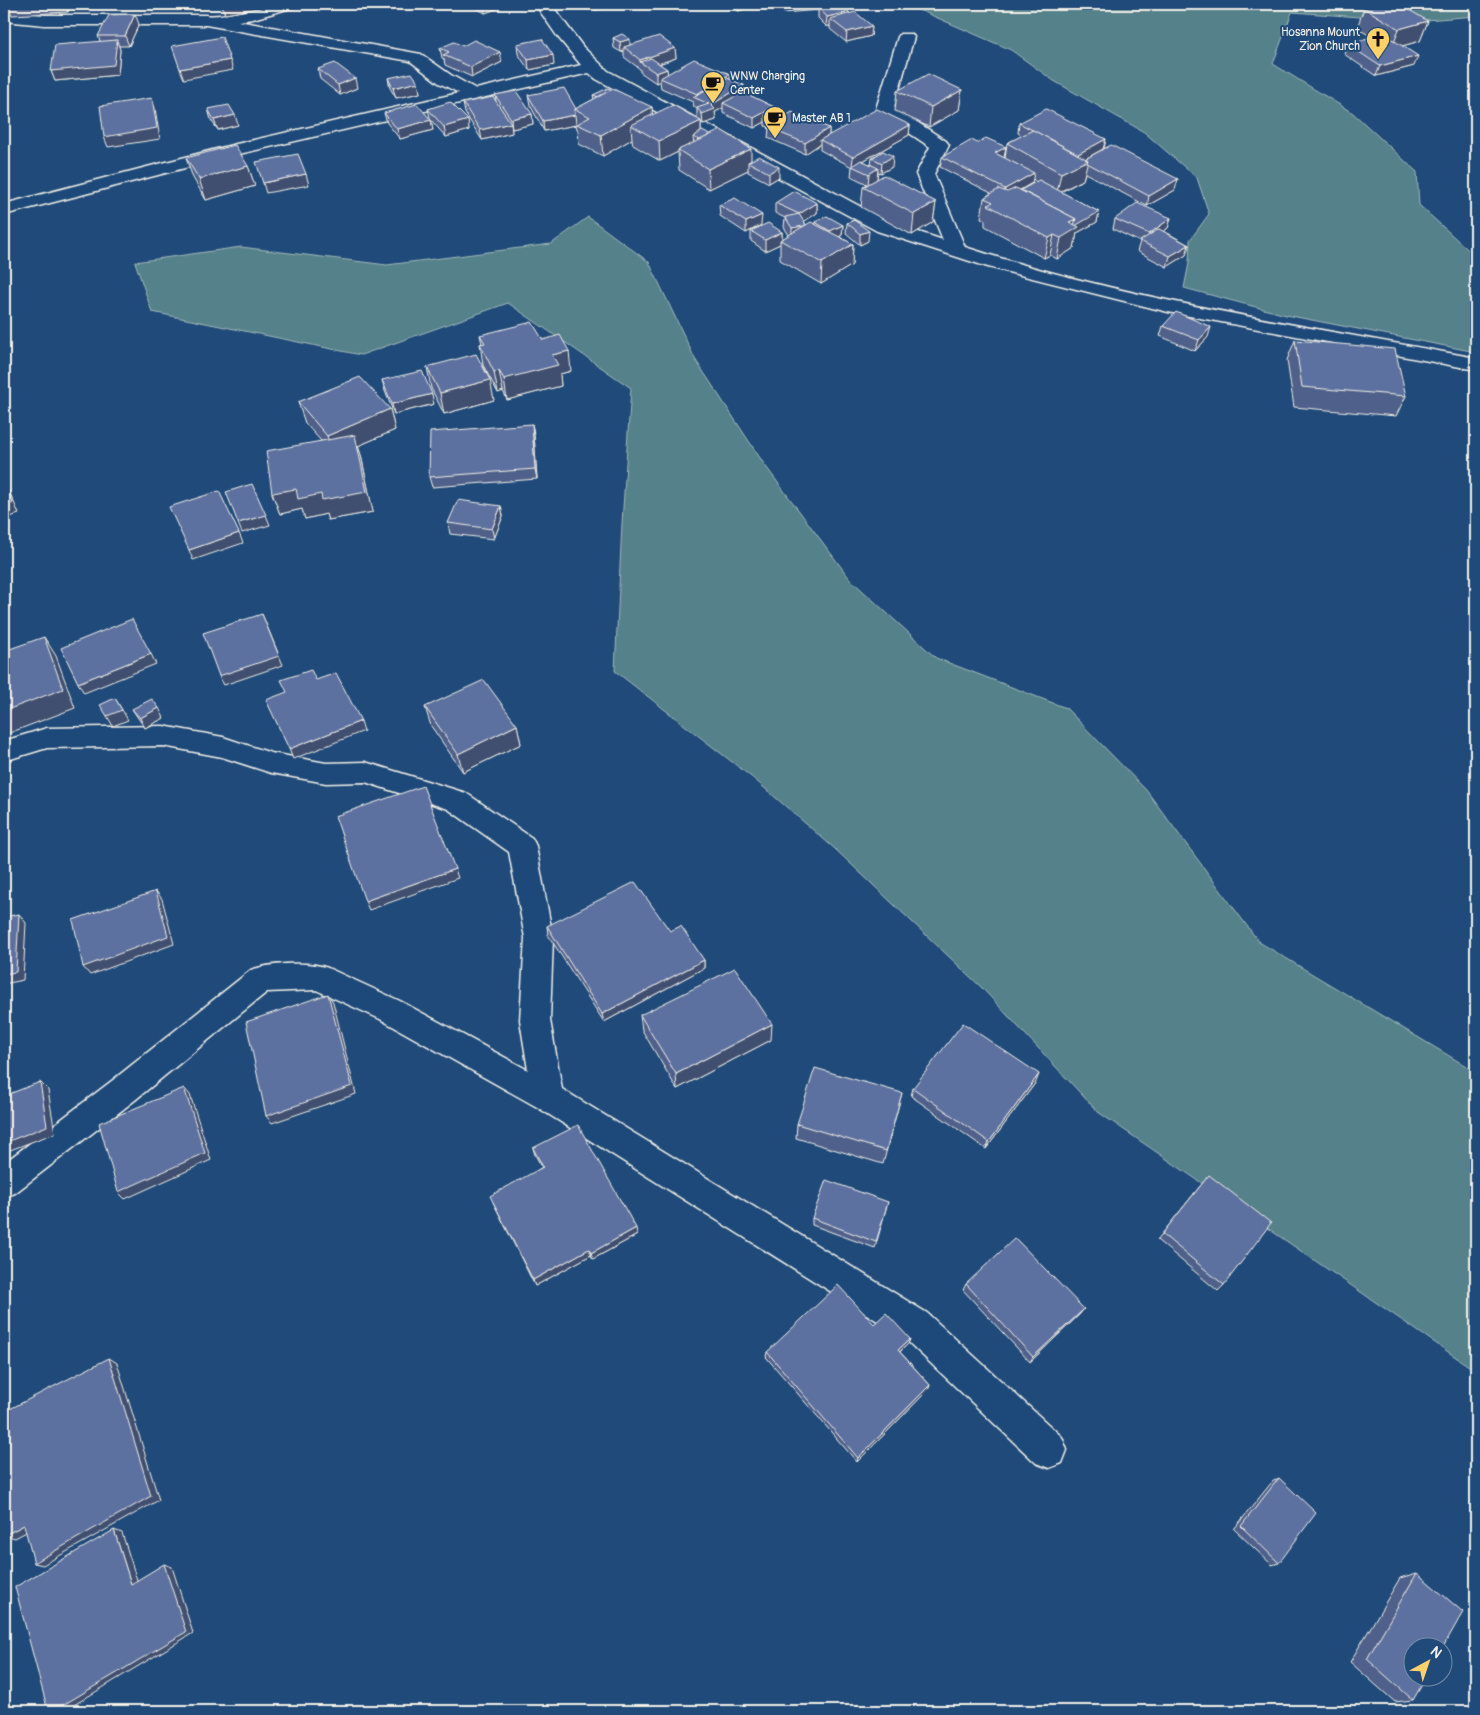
<svg xmlns="http://www.w3.org/2000/svg" width="1480" height="1715" viewBox="0 0 1480 1715" font-family="Pangolin,sans-serif">
<style>
.green{fill:#55818a;stroke:#a4b9b9}
.lines{fill:none;stroke-linecap:round;stroke-linejoin:round}
.street-casing{stroke:#f4f1e8;stroke-width:3}
.street{fill:#1f4a7a;fill-rule:evenodd}
.wall{fill:#50618a;stroke:#f4f1e8;fill-rule:evenodd}
.shaded-wall{fill:#414f70;stroke:#f4f1e8}
.building{fill:#5d71a0;stroke:#f4f1e8}
.labels{text-anchor:middle;stroke-width:4;stroke-linejoin:round;paint-order:stroke}
.far-poi-label{font-size:12px;fill:#f4f1e8;stroke:#1f4a7a;text-anchor:start}
</style>
<rect width="100%" height="100%" fill="#1f4a7a"/>
<filter id="ink" filterUnits="userSpaceOnUse"><feTurbulence type="fractalNoise" baseFrequency=".02" numOctaves="2"/><feDisplacementMap in="SourceGraphic" scale="10" xChannelSelector="R" yChannelSelector="G"/><feConvolveMatrix kernelMatrix="1 2 1 2 8 2 1 2 1" color-interpolation-filters="sRGB"/></filter>
<g filter="url(#ink)">
<!-- green -->
<g class="green">
<path d="M899,4H1476V16L1414,21L1292,12L1273,64L1353,113L1417,172L1419,205L1476,257V352L1286,315L1184,288L1189,263L1190,240L1209,214L1197,178L1144,132L1054,81L1011,50L924,12Z"/>
<path d="M588,217L649,262L695,359L764,464L850,579L936,658L1066,708L1146,790L1259,942L1476,1072V1371L1098,1112L981,987L835,849L754,779L615,671L622,523L631,388L508,303L361,355L152,312L135,262L241,247L387,265L551,244Z"/>
</g>
<g class="lines">
<!-- street casing -->
<g class="street-casing">
<g id="street">
<path d="M272,4H296L294,7L253,19L238,21L421,54L451,75L476,89L581,65L557,36L535,4H551L583,47L608,71L891,223L943,240L916,174L930,147L879,113L876,109L898,37L900,34H912L914,37L894,107L946,141L949,145L934,174L965,247C1131,301 1305,326 1476,358V370L1168,312L988,267L877,231L596,79L589,73L235,155L4,215V204L232,145L459,93L439,83L410,61L206,25H44L4,21V11L44,15H206C219,18 257,8 272,4Z"/>
<path d="M163,726L223,737L271,753L326,763L365,762L466,793L532,838L536,846L553,938L550,1020L562,1089L927,1313L1062,1437L1067,1450L1062,1463L1049,1468L1036,1463L903,1337L537,1107L380,1019L316,990L267,992L135,1100L15,1193L4,1197V1163L113,1080L251,970C269,963 310,961 328,968L400,1001L528,1070L520,1020L525,938L509,852L448,809L365,782L326,783L271,773L222,757L163,746L47,748L4,761V741L47,728Z"/>
</g>
</g>
<!-- street -->
<use href="#street" class="street"/>
</g>
<!-- wall -->
<g class="wall">
<path d="M9,4H71L68,12L12,15L8,5Z"/>
<path d="M74,4H106L74,5Z"/>
<path d="M221,4H263L264,7L225,14Z"/>
<path d="M469,4H509L485,13Z"/>
<path d="M592,4H642L595,10Z"/>
<path d="M731,4H753V7L738,11Z"/>
<path d="M780,4H835V5L849,12V14L872,26L871,36L846,42L830,29V26H826L818,18V10L784,13Z"/>
<path d="M1364,8L1428,21L1420,41L1402,46L1414,66L1376,76L1344,54L1347,44L1372,37L1357,28Z"/>
<path d="M139,24L129,46H119L120,50L118,75L55,81L51,71L100,41L98,36Z"/>
<path d="M613,38L630,45L675,48L676,58L659,64L667,69V74L730,79L744,93L774,107V111L787,116L829,128V135L910,125L909,135L863,161L871,165L872,158L892,167L881,173L878,172L877,179L936,202L933,222L912,235L861,207L863,187L867,184L851,176L852,167L820,150V144L805,154L768,138L769,127L765,126V122L754,128L723,113V108L715,112L716,120L703,124L701,122V132L779,177L769,183L748,172V170L709,189L679,170L678,152L660,161L633,145L632,139L603,156L579,144L578,130L577,129L576,125L544,131L530,105L528,95L576,109L594,99L593,95L652,107V115L697,119V109L694,107L693,102L661,88L660,81L656,83L640,72V69L624,57V51L621,52L614,48Z"/>
<path d="M517,44L554,65L529,70L518,54Z"/>
<path d="M440,48L502,62L472,77L445,65L444,59L442,58Z"/>
<path d="M318,69L357,88L340,95L320,79Z"/>
<path d="M388,78L418,82L420,93L396,98L390,88Z"/>
<path d="M962,90L959,110L929,127L895,111L897,91Z"/>
<path d="M495,95L532,114L533,124L512,129L511,127L512,133L482,140L465,113L463,103L496,101Z"/>
<path d="M208,109L238,125L218,130L211,120Z"/>
<path d="M428,109L468,120L469,130L446,137L431,120L433,130L400,139L387,123L384,113L430,118Z"/>
<path d="M1019,123L1106,139L1104,149L1175,190L1147,206L1085,173L1083,180L1061,192L1099,212L1097,222L1077,233L1074,248L1057,259L1050,255L1044,258L985,226V220L981,218L984,198L991,193L940,167L942,157L977,143L1006,147L1004,157L1005,158L1007,143L1022,136L1018,133ZM1033,179L1036,182L1020,190L1032,183Z"/>
<path d="M186,158L248,166L255,186L206,200L193,178Z"/>
<path d="M775,203H817V213L804,221L806,225L815,224V222L843,225L842,235L839,237L853,244L852,265L821,284L780,260V244L765,251L751,241V231L782,232V239L789,235L784,227L785,218L775,213Z"/>
<path d="M719,205L761,225L746,233L720,216Z"/>
<path d="M1171,218L1168,228L1164,231L1189,245L1186,255L1167,267L1137,251L1140,242L1113,229L1115,219Z"/>
<path d="M854,220L868,241L860,245L846,233L847,223Z"/>
<path d="M1163,326L1208,337L1195,351L1160,336Z"/>
<path d="M480,335L543,340L571,371L560,374L561,386L507,400L503,391L498,393L483,365L480,344H482Z"/>
<path d="M1295,340L1406,396L1396,416L1294,407L1287,360Z"/>
<path d="M427,367L494,400L444,414L431,388Z"/>
<path d="M382,380L434,404L394,414L385,391Z"/>
<path d="M298,402L390,409L395,430L358,446L361,455L373,512L328,520L326,514L305,519L302,509L280,514L272,493L321,441L305,423Z"/>
<path d="M532,424L534,434L537,479L432,487L429,477Z"/>
<path d="M501,506L503,516L494,539L450,534L448,523Z"/>
<path d="M425,707L517,725L521,744L463,772L431,726Z"/>
<path d="M132,709L164,718L145,728L138,718Z"/>
<path d="M547,926L670,931L704,960V968L604,1022L548,935Z"/>
<path d="M640,1015L771,1040L677,1089L642,1030Z"/>
<path d="M1036,1082L986,1149L911,1096L913,1088Z"/>
<path d="M902,1093L883,1164L796,1138L797,1124Z"/>
<path d="M533,1148L637,1235L593,1259L591,1255L535,1286L493,1202L542,1167L535,1155Z"/>
<path d="M1209,1175L1224,1285L1218,1291L1157,1240Z"/>
<path d="M888,1202L875,1248L812,1225V1218Z"/>
<path d="M966,1284L1080,1314L1030,1362L963,1290Z"/>
<path d="M874,1324L910,1339L908,1344L900,1352L930,1385L928,1390L857,1462L766,1357L767,1352Z"/>
<path d="M1279,1478V1563L1272,1565L1234,1529L1272,1482Z"/>
<path d="M1417,1573L1413,1700L1395,1702L1350,1662L1400,1578Z"/>
<path d="M1476,1701V1711H1466Z"/>
</g>
<!-- shaded-wall -->
<g class="shaded-wall">
<path d="M64,4H71L68,12Z"/>
<path d="M222,4H263L264,7L225,14Z"/>
<path d="M484,4H509L485,13Z"/>
<path d="M595,4H642L595,10Z"/>
<path d="M738,4H753V7L738,11Z"/>
<path d="M849,12L848,22L830,19V26H826L827,17Z"/>
<path d="M135,14L139,24L129,46L125,36Z"/>
<path d="M1428,21L1420,41L1391,49L1399,29Z"/>
<path d="M872,26L871,36L846,42L847,32Z"/>
<path d="M630,39V49L624,47V51L621,52L620,42Z"/>
<path d="M117,40L120,50L118,75L55,81L51,71Z"/>
<path d="M675,48L676,58L648,67L640,62V60Z"/>
<path d="M500,52L502,62L472,77L471,67Z"/>
<path d="M553,55L554,65L529,70L528,60Z"/>
<path d="M1418,56L1414,66L1376,76L1380,66Z"/>
<path d="M230,60L233,70L184,79L180,69Z"/>
<path d="M667,69L668,79L660,78V81L656,83V73Z"/>
<path d="M730,74V84L697,99V94Z"/>
<path d="M355,78L357,88L340,95L338,85Z"/>
<path d="M418,82L420,93L396,98L393,88Z"/>
<path d="M744,85V95L723,103V108L715,112L716,120L703,124L702,114L711,105Z"/>
<path d="M962,90L959,110L929,127L931,107Z"/>
<path d="M152,98L155,108L160,139L108,147L104,137Z"/>
<path d="M652,107L653,127L631,125L632,139L603,156L601,135Z"/>
<path d="M774,107L773,117L765,115V122L754,128V118Z"/>
<path d="M532,114L533,124L512,129L511,119Z"/>
<path d="M787,114V124L775,131V120Z"/>
<path d="M235,115L238,125L218,130L214,120Z"/>
<path d="M575,115L576,125L544,131L543,121Z"/>
<path d="M431,120L433,130L400,139L397,129Z"/>
<path d="M468,120L469,130L446,137L444,127Z"/>
<path d="M701,121V140L693,137L694,145L678,150V152L660,161L659,141Z"/>
<path d="M511,123L512,133L482,140L480,130Z"/>
<path d="M910,125L909,135L852,167L853,157Z"/>
<path d="M829,128V138L820,140V144L805,154V143Z"/>
<path d="M1106,139L1103,149L1076,164L1078,154Z"/>
<path d="M1006,147L1004,158L995,153Z"/>
<path d="M751,149V163L748,162V170L709,189L708,169Z"/>
<path d="M893,156L892,167L881,173L882,163Z"/>
<path d="M1088,160L1083,180L1057,193L1061,173Z"/>
<path d="M248,166L255,186L206,200L199,179Z"/>
<path d="M779,167V177L769,183V173Z"/>
<path d="M878,168L877,179L868,185L869,174Z"/>
<path d="M1034,173L1032,183L1003,200L1005,189Z"/>
<path d="M306,174L309,185L266,193L263,183Z"/>
<path d="M1178,179L1175,190L1147,206L1149,196Z"/>
<path d="M936,202L933,222L912,235L914,214Z"/>
<path d="M817,203V213L799,225V214Z"/>
<path d="M1099,212L1097,222L1077,233L1074,248L1057,259L1061,238L1069,222L1076,219Z"/>
<path d="M762,215L761,225L746,233V222Z"/>
<path d="M1171,218L1168,228L1146,244L1149,234Z"/>
<path d="M806,225L792,239V228Z"/>
<path d="M843,225L842,235L830,242V231Z"/>
<path d="M869,231L868,241L860,245V234Z"/>
<path d="M782,232V241L780,240V244L765,251V240Z"/>
<path d="M1054,235L1050,255L1044,258L1049,238Z"/>
<path d="M853,244L852,265L821,284L822,263Z"/>
<path d="M1189,245L1186,255L1167,267L1170,256Z"/>
<path d="M1211,327L1208,337L1195,351L1199,340Z"/>
<path d="M569,351L571,371L560,374L561,386L507,400L504,379L552,355Z"/>
<path d="M499,371L503,391L498,393L494,372Z"/>
<path d="M490,380L494,400L444,414L440,393Z"/>
<path d="M432,394L434,404L394,414L392,404Z"/>
<path d="M390,409L395,430L358,446L361,455L373,512L328,520L326,514L305,519L302,509L280,514L272,493L334,456L327,436Z"/>
<path d="M532,424L534,434L537,479L535,469Z"/>
<path d="M4,479L19,514L4,519Z"/>
<path d="M501,506L503,516L494,539L492,529Z"/>
<path d="M266,515L270,525L242,533L238,523Z"/>
<path d="M239,533L243,543L193,560L189,550Z"/>
<path d="M262,614L283,665L224,685L219,676Z"/>
<path d="M44,637L56,656L75,708L4,735V711Z"/>
<path d="M151,654L156,664L84,693L78,683Z"/>
<path d="M115,698L128,720L113,726L107,716Z"/>
<path d="M159,708L164,718L145,728L140,718Z"/>
<path d="M361,721L364,731L293,759L289,749Z"/>
<path d="M517,725L521,744L463,772L458,754Z"/>
<path d="M455,869L458,878L369,910L365,901Z"/>
<path d="M156,891L162,899L174,944L90,975L83,967Z"/>
<path d="M19,914L26,923L23,980L4,984V974Z"/>
<path d="M704,960V968L604,1022L602,1014Z"/>
<path d="M328,994L333,1002L356,1094L272,1123L266,1116Z"/>
<path d="M772,1024L771,1040L677,1089L676,1074Z"/>
<path d="M1039,1074L1036,1082L986,1149L989,1142Z"/>
<path d="M40,1082L48,1090L55,1133L5,1152L4,1151V1143Z"/>
<path d="M184,1088L190,1095L211,1160L125,1199L118,1192Z"/>
<path d="M636,1228L637,1235L593,1259L591,1253Z"/>
<path d="M589,1249L591,1255L535,1286L533,1280Z"/>
<path d="M1084,1309L1080,1314L1030,1362L1033,1357Z"/>
<path d="M910,1339L908,1344L896,1355L898,1350Z"/>
<path d="M109,1358L117,1363L159,1500L43,1565L34,1563Z"/>
<path d="M930,1385L928,1390L857,1462L858,1458Z"/>
<path d="M24,1525L34,1528L15,1538L5,1535Z"/>
<path d="M114,1530L122,1533L139,1586L131,1584Z"/>
<path d="M164,1564L172,1567L193,1633L64,1711H53Z"/>
</g>
<!-- building -->
<g class="building">
<path d="M9,4H33L8,5Z"/>
<path d="M840,4L849,12L827,17L819,8Z"/>
<path d="M1380,4H1399L1428,21L1399,29L1364,8Z"/>
<path d="M855,12L872,26L847,32L830,19Z"/>
<path d="M135,14L125,36H98L109,15Z"/>
<path d="M622,34L630,39L620,42L613,38Z"/>
<path d="M1384,34L1418,56L1380,66L1347,44Z"/>
<path d="M659,36L675,48L640,60L624,47Z"/>
<path d="M222,37L230,60L180,69L172,46Z"/>
<path d="M542,39L553,55L528,60L517,44Z"/>
<path d="M117,40L114,65L51,71L55,45Z"/>
<path d="M474,40L500,52L471,67L443,55L449,52L440,48L454,42L463,46Z"/>
<path d="M651,58L667,69L656,73L640,62Z"/>
<path d="M694,59L730,74L697,94L660,78Z"/>
<path d="M335,63L355,78L338,85L318,69Z"/>
<path d="M412,73L418,82L393,88L388,78Z"/>
<path d="M928,74L962,90L931,107L897,91Z"/>
<path d="M727,78L744,85L711,105L715,109L702,114L697,108L709,104L693,97Z"/>
<path d="M564,88L576,109H575V115L543,121L528,95Z"/>
<path d="M608,88L611,90L598,97L593,95Z"/>
<path d="M613,89L652,107L601,135L577,124L590,117L575,109Z"/>
<path d="M516,91L532,114L511,119L495,95Z"/>
<path d="M743,92L774,107L754,118L723,103Z"/>
<path d="M493,97L511,123L480,130L463,103Z"/>
<path d="M152,98L157,128L104,137L100,106Z"/>
<path d="M450,102L468,120L444,127L428,109Z"/>
<path d="M417,104L431,120L397,129L384,113Z"/>
<path d="M229,105L235,115L214,120L208,109Z"/>
<path d="M673,105L701,121L659,141L631,125Z"/>
<path d="M777,109L787,114L775,120L765,115Z"/>
<path d="M877,109L910,125L853,157L820,140Z"/>
<path d="M1046,109L1106,139L1078,154L1019,123Z"/>
<path d="M792,112L829,128L805,143L768,128Z"/>
<path d="M721,130L751,149L708,169L678,150Z"/>
<path d="M1033,130L1088,160L1061,173L1007,143Z"/>
<path d="M702,131L710,135L700,140L693,137Z"/>
<path d="M986,138L1006,147L995,153L1034,173L1005,189L942,157L972,140L977,143Z"/>
<path d="M235,145L248,166L199,179L186,158Z"/>
<path d="M1111,145L1178,179L1149,196L1087,163L1088,160L1085,159Z"/>
<path d="M883,151L893,156L882,163L872,158Z"/>
<path d="M298,154L306,174L263,183L256,162Z"/>
<path d="M759,156L779,167L769,173L748,162Z"/>
<path d="M861,160L878,168L869,174L852,166Z"/>
<path d="M884,175L936,202L914,214L863,187Z"/>
<path d="M1039,180L1099,212L1075,226L1074,225L1076,219L1021,190Z"/>
<path d="M1016,188L1076,219L1069,222L1079,227L1061,238L1054,235L1049,238L988,205L993,202L984,198L999,189L1007,192Z"/>
<path d="M794,191L817,203L799,214L775,203Z"/>
<path d="M735,198L762,215L746,222L719,205Z"/>
<path d="M1137,203L1171,218L1149,234L1115,219Z"/>
<path d="M799,214L806,225L804,226L792,228L785,217Z"/>
<path d="M827,216L843,225L830,231L815,222Z"/>
<path d="M854,220L869,231L860,234L847,223Z"/>
<path d="M811,222L853,244L822,263L780,240Z"/>
<path d="M768,223L782,232L765,240L751,231Z"/>
<path d="M1159,229L1189,245L1170,256L1140,241Z"/>
<path d="M1176,312L1211,327L1199,340L1163,326Z"/>
<path d="M532,322L543,340L560,335L569,351L552,355L558,365L504,379L499,371L494,372L480,344L485,343L480,335Z"/>
<path d="M1295,340L1395,349L1406,396L1302,387Z"/>
<path d="M476,354L490,380L440,393L427,367Z"/>
<path d="M422,371L432,394L392,404L382,380Z"/>
<path d="M360,377L390,409L327,436L298,402Z"/>
<path d="M532,424L535,469L429,477L430,432Z"/>
<path d="M355,435L367,492L322,500L321,494L298,499L296,489L272,493L266,451Z"/>
<path d="M4,482L13,503L4,507Z"/>
<path d="M252,484L266,515L238,523L226,492Z"/>
<path d="M219,491L239,533L189,550L169,507Z"/>
<path d="M458,500L501,506L492,529L448,523Z"/>
<path d="M262,614L279,656L219,676L203,633Z"/>
<path d="M132,619L151,654L78,683L61,648Z"/>
<path d="M44,637L63,689L4,711V651Z"/>
<path d="M311,670L316,680L336,673L361,721L289,749L266,700L287,692L281,680Z"/>
<path d="M484,680L517,725L458,754L425,707Z"/>
<path d="M115,698L122,710L107,716L100,705Z"/>
<path d="M152,699L159,708L140,718L132,709Z"/>
<path d="M423,786L455,869L365,901L335,816Z"/>
<path d="M635,882L670,931L681,926L704,960L602,1014L547,926Z"/>
<path d="M156,891L168,936L83,967L73,920Z"/>
<path d="M19,914L16,972L4,974V917Z"/>
<path d="M735,968L772,1024L676,1074L640,1015Z"/>
<path d="M328,994L352,1086L266,1116L246,1022Z"/>
<path d="M963,1023L1039,1074L989,1142L913,1088Z"/>
<path d="M815,1068L902,1093L886,1151L797,1124Z"/>
<path d="M40,1082L47,1126L4,1143V1096Z"/>
<path d="M184,1088L205,1153L118,1192L99,1123Z"/>
<path d="M578,1125L636,1228L591,1253L589,1249L533,1280L490,1196L543,1167L533,1148Z"/>
<path d="M1209,1175L1271,1223L1224,1285L1162,1234Z"/>
<path d="M826,1180L888,1202L876,1242L812,1218Z"/>
<path d="M1015,1238L1084,1309L1033,1357L966,1284Z"/>
<path d="M838,1285L874,1324L886,1313L910,1339L898,1350L930,1385L858,1458L767,1352Z"/>
<path d="M109,1358L151,1496L34,1563L24,1525L5,1535L4,1529V1480L5,1479L4,1474V1412Z"/>
<path d="M1279,1478L1316,1513L1279,1563L1241,1526Z"/>
<path d="M114,1530L131,1584L164,1564L186,1632L53,1711H48L15,1587Z"/>
<path d="M1417,1573L1463,1612L1442,1649V1648H1412V1678H1426L1413,1700L1367,1659Z"/>
</g>
</g>
<!-- icons -->
<defs>
<g id="church-pin" transform="scale(1.25)"><path d="M0 17L-7.5 6A9.5 9.5 0 1 1 7.5 6Z" fill="#ffd166" stroke="#1f4a7a"/><path d="M-1.2-6h2.4v3.5h3.3v2.4h-3.3V6h-2.4V-.1h-3.3v-2.4h3.3Z" fill="#111"/></g>
<g id="cafe-pin" transform="scale(1.25)"><path d="M0 17L-7.5 6A9.5 9.5 0 1 1 7.5 6Z" fill="#ffd166" stroke="#1f4a7a"/><path d="M-5.5-4.5H6V0H3Q3 3.5 0 3.5H-2.5Q-5.5 3.5-5.5 0ZM3-3.2v2h1.7v-2ZM-6 4.5H4V6H-6Z" fill="#111"/></g>
</defs>
<g fill-rule="evenodd">
<use href="#church-pin" x="1378" y="39"/>
<use href="#cafe-pin" x="713" y="83"/>
<use href="#cafe-pin" x="775" y="118"/>
</g>
<g class="labels">
<!-- far-poi labels -->
<g class="far-poi-label">
<text x="1360" y="36" text-anchor="end">Hosanna Mount<tspan x="1360" dy="14">Zion Church</tspan></text>
<text x="730" y="80">WNW Charging<tspan x="730" dy="14">Center</tspan></text>
<text x="792" y="122">Master AB 1</text>
</g>
</g>
<!-- margin -->
<rect width="1480" height="1715" fill="none" stroke="#1f4a7a" stroke-width="20"/>
<rect x="10" y="10" width="1460" height="1695" fill="none" stroke="#f4f1e8" stroke-width="2" filter="url(#ink)"/>
<!-- north arrow -->
<g transform="translate(1428 1662) rotate(40)"><circle r="24" fill="#1f4a7a" stroke="#748da6"/>
<path d="M0-4L9 19L0 12L-9 19Z" fill="#ffd166"/>
<text y="-8" font-size="14" font-weight="bold" text-anchor="middle" fill="#f4f1e8">N</text>
</g>
</svg>
